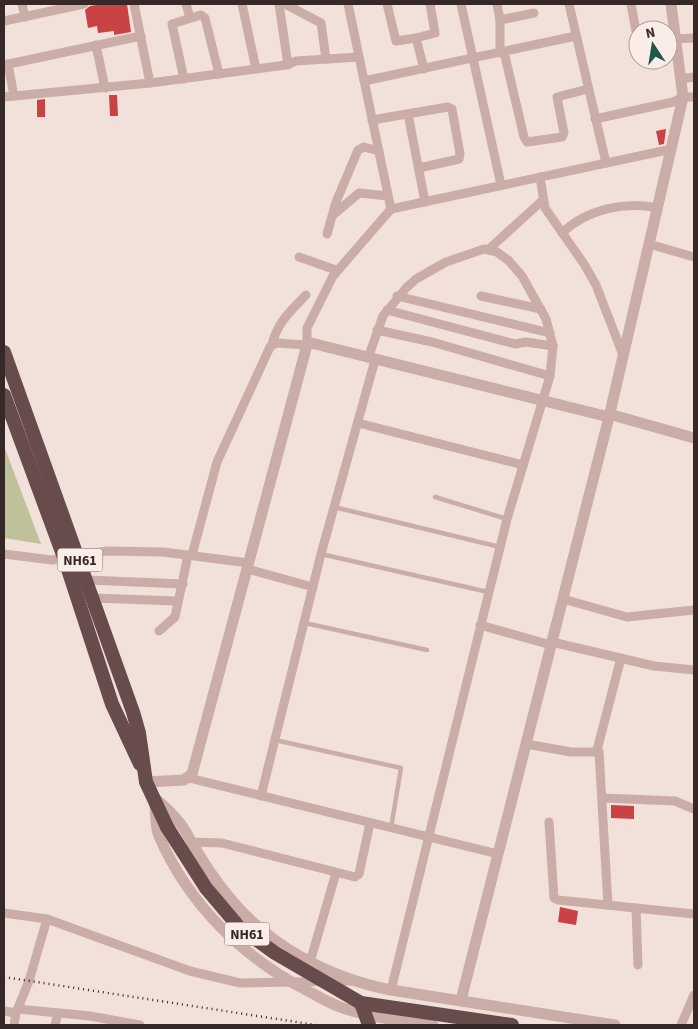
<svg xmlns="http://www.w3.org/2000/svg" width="698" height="1029" viewBox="0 0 698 1029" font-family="'Source Sans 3',sans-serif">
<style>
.green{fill:#bec19a}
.building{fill:#c94244}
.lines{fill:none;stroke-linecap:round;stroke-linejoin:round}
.service{stroke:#caada6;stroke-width:4.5}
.minor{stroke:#caada6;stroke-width:9}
.tertiary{stroke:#caada6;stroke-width:11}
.trunk{stroke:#684c4b;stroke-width:14}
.rail{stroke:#362827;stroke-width:2.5;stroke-dasharray:1 4;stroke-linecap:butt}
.trunk-bridge{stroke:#684c4b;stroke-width:14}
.labels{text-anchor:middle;stroke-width:5;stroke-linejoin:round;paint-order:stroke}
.shield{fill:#faece6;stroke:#716360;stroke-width:1}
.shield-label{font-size:14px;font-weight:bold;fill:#362827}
</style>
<rect width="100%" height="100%" fill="#f2e0da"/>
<!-- green -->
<path class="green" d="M4,446L41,544L4,538Z"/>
<!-- building -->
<g class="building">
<path d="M103,4H127L131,32L114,35V31L98,33L97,26L88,28L85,10L90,6Z"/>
<path d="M109,95H117L118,116H110Z"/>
<path d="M45,99V117H37V100Z"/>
<path d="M666,129L664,144L659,145L656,131Z"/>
<path d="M611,805L634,806V819L611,818Z"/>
<path d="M560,907L578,911L576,925L558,922Z"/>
</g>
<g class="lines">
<!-- service -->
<g class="service">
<path d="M435,497L507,519"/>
<path d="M334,507L500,547"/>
<path d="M321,554L488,592"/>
<path d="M305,623L427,650"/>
<path d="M275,740L401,768L391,828"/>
</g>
<!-- minor -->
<g class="minor">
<path d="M22,4L25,17"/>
<path d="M134,4L150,83"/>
<path d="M186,4L190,18"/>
<path d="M242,4L256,69"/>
<path d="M279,4L288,65"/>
<path d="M285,4L321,23L326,59"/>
<path d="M348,4L391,209"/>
<path d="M387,4L396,41L416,38"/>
<path d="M461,4L501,185"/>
<path d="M497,4L500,20V53"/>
<path d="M569,4L606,163"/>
<path d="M631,4L638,42"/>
<path d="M500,20L534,13"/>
<path d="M4,21L84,4"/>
<path d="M675,39L694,38"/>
<path d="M96,45L105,88"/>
<path d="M504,52L524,137L527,142L562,137L564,133L557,97L588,89"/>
<path d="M8,64L14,96"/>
<path d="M4,65L141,36"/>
<path d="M424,69L416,38L435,33L430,4"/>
<path d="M184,79L172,24L201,15L205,18L219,74"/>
<path d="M680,79L694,77"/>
<path d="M364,81L576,36"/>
<path d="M4,97L150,83L286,65L296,61L359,57"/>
<path d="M408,114L425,202"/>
<path d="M595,119L673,102L683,97H694"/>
<path d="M372,120L448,107L452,109L460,154L459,159L419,168"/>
<path d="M540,177L545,208L584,264L596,285L623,355"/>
<path d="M333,215L359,193L388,196"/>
<path d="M562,233C587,209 625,201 658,208"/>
<path d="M327,234L336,202L358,150L364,147L379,151"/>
<path d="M649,244L694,257"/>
<path d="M489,249L543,200"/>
<path d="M299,257L336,270"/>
<path d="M397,296L550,333"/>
<path d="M481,296L541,309"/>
<path d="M387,310L515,344L526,342L553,346"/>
<path d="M377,330L432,342L550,376"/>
<path d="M272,345C277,322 291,311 306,295"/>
<path d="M368,358L383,316L406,288L416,279L446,262L484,249L497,252L508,260L522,276L546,319L553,346L550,376L507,519L391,990"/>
<path d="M358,423L523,465"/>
<path d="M4,554L52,560L107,551L163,552L249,563"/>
<path d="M192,555L217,462L270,347L276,343L307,345V328L333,276L391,209L672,149"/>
<path d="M247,569L313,587"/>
<path d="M87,580L183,584"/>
<path d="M93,598L177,601"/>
<path d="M563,599L627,617L694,610"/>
<path d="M480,625L551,645"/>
<path d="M159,631L175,617L188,555"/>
<path d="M552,642L654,666L694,670"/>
<path d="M526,744L571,752H599L608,905"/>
<path d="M597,750L621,658"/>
<path d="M189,778L498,854"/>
<path d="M261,796L321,554L375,360"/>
<path d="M603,798L675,801L694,809"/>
<path d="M549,822L554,898L558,900L694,914"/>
<path d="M191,842L222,843L355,877L359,874L370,823"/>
<path d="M636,908L638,965"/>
<path d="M4,913L47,919L190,971L240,983L352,981"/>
<path d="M310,962L336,873"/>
<path d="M18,1009L90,1016L140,1025"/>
<path d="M4,1011L16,1013L29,981L47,919"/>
<path d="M14,1025L16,1013"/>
<path d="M55,1025L58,1013"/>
<path d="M681,1025L694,995"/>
</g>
<!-- tertiary -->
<g class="tertiary">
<path d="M609,414L694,438"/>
<path d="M146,782L184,780L192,774L307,345L311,343L609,417"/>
<path d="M156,799C164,806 172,813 178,821C184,827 188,836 192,843C203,862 215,880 229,897C269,946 329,978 391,990L615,1025"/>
<path d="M155,806C156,815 155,827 159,836C188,903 241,956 306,990C318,996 330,1004 343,1008C372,1018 403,1021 433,1025"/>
<path d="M461,1000L609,417L683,97L671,4"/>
</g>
<!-- trunk -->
<g class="trunk">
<path d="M4,352L133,712L139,733L146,782L167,827"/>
<path d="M4,395L65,560L112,704L140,764"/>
<path d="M361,1003L512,1025"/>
</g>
<!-- rail -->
<path class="rail" d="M4,977L316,1025"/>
<!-- trunk-bridge -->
<path class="trunk-bridge" d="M167,827L206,888L239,927L275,953L361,1003L369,1025"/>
</g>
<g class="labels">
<!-- shield labels -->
<g class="shield">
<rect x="57.5" y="548.5" width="45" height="23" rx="4"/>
<rect x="224.5" y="922.5" width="45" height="23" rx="4"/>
</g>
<g class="shield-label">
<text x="80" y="565">NH61</text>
<text x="247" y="939">NH61</text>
</g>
</g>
<!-- border -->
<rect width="698" height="1029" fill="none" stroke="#362827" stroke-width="10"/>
<!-- north arrow -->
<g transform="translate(653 45) rotate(348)"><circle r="24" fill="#faece6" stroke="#ac9e9a"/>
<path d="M0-4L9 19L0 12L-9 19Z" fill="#1c584d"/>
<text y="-8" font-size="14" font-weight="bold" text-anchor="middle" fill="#362827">N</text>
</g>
</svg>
